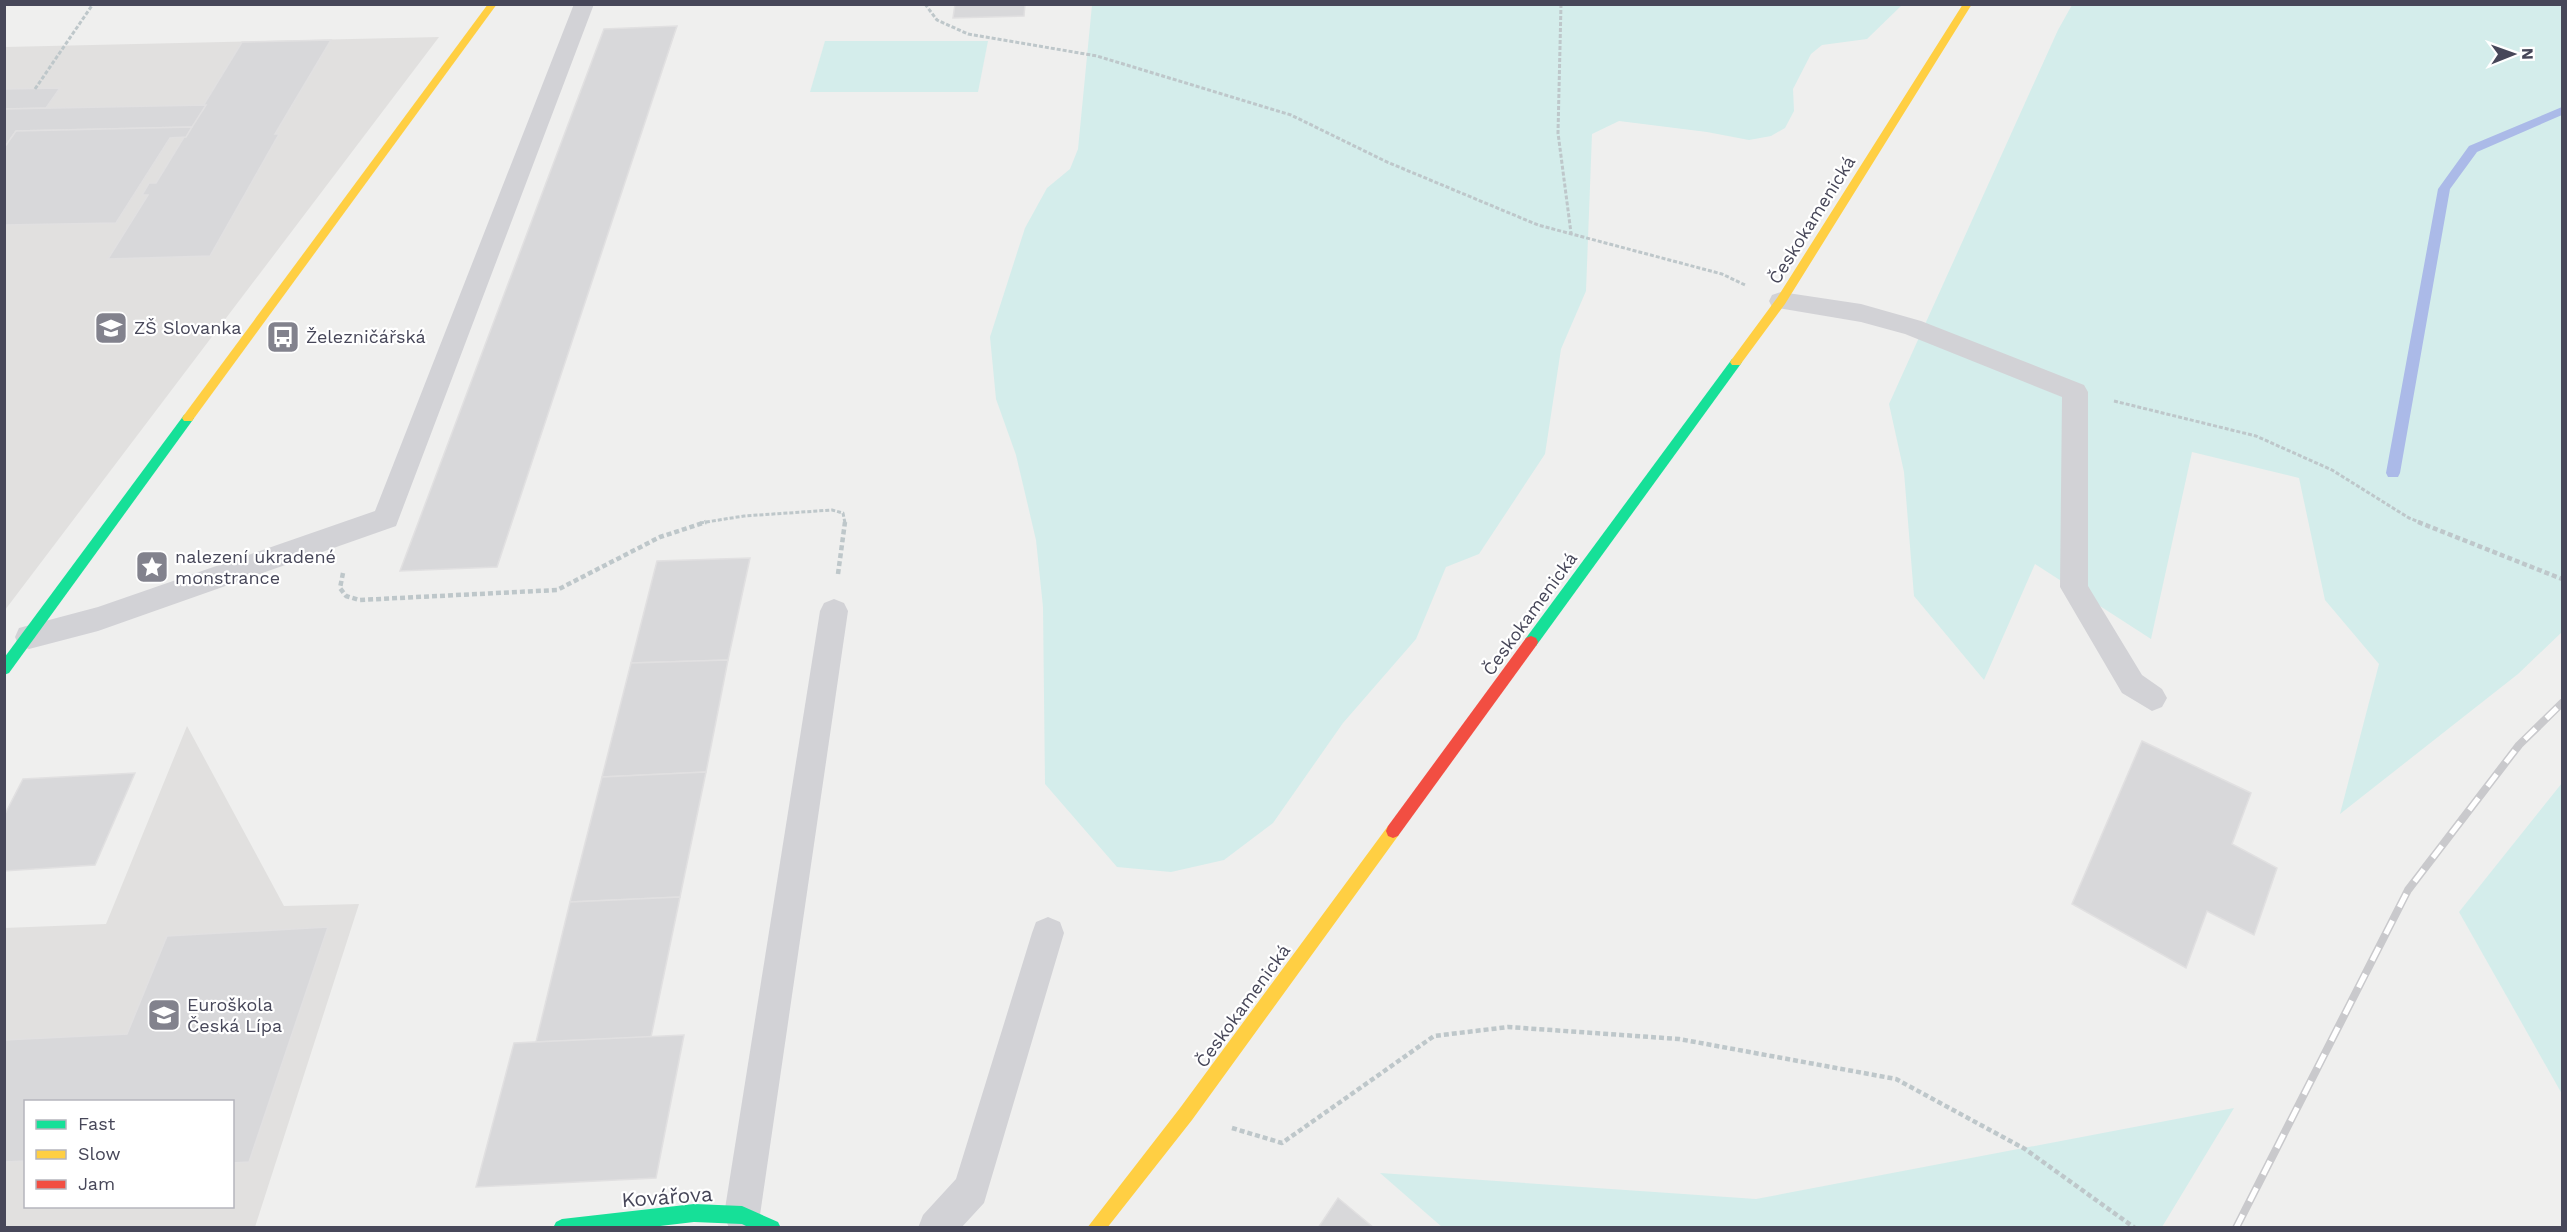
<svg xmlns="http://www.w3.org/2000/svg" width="2567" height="1232" viewBox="0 0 2567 1232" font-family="'Work Sans',sans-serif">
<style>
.education{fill:#e1e0df;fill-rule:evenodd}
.green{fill:#d4edeb}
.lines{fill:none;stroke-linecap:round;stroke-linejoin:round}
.stream{fill:#abbae8;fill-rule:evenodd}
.building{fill:#d8d8da;stroke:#e1e0e1;stroke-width:1.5}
.path-far1{stroke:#bec7ca;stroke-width:3;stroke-dasharray:4 2;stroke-linecap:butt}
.path{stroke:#bec7ca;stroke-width:4.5;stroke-dasharray:5 3;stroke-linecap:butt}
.lane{fill:#d2d2d6;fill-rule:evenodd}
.fast{fill:#16e098;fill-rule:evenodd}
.slow{fill:#ffcf43;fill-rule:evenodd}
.jam{fill:#f24e42;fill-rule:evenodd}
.rail-casing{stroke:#c9c9cc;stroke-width:8}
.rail{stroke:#fff;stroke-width:5;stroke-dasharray:15;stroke-linecap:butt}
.labels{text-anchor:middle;stroke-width:4.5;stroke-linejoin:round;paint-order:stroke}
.street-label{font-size:18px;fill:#474759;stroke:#fff}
.poi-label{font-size:18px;fill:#474759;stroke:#fff;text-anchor:start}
.near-street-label{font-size:21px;fill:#474759;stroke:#fff}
</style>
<rect width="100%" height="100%" fill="#efefee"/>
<!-- education -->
<g class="education">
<path d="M439,37L5,610V47Z"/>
<path d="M187,726L284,906L359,904L255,1227H5L4,928L106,924ZM26,1102H232V1206H26Z"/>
</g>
<!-- green -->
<g class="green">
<path d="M1092,5H1902L1867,39L1822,45L1811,54L1793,89L1794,111L1785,128L1771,136L1749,140L1707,132L1619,121L1592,134L1586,291L1561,349L1545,454L1479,554L1446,567L1416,639L1343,723L1273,823L1224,860L1171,872L1117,867L1045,784L1043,607L1036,540L1016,455L996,399L990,337L1025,228L1047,188L1070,169L1078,149Z"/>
<path d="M2072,5H2562V632L2518,674L2340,814L2379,664L2325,600L2299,478L2192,452L2151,639L2035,564L1984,680L1914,596L1904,472L1889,404L2058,30Z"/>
<path d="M825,41H988L978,92H810Z"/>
<path d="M2562,783V1094L2459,912Z"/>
<path d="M2234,1108L2162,1227H1442L1380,1173L1756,1199Z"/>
</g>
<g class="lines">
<!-- stream -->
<path class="stream" d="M2562,107V115L2477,152L2450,189L2400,473L2398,477H2388L2386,473L2438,189L2469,146Z"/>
</g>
<!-- building -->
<g class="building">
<path d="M955,4H1025L1024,16L953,18Z"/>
<path d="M677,26L497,567L400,571L604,29Z"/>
<path d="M331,40L275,134H279L210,256L108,259L148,195H142L149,183H156L242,42Z"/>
<path d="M60,88L46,108L4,109L5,89Z"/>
<path d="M206,105L192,127L16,131L4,148V109Z"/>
<path d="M192,127L186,137L170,138L116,223L4,225V148L16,131Z"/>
<path d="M750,558L728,660L631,663L657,561Z"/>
<path d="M728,660L706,772L602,777L631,663Z"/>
<path d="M2142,741L2251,793L2232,844L2277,868L2254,935L2207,911L2186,968L2072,904Z"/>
<path d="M706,772L680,897L570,902L602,777Z"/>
<path d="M135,773L95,865L4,871V816L23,779Z"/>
<path d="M680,897L651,1037L536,1042L570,902Z"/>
<path d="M328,927L249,1162L232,1163V1102H26V1161L4,1162V1040L127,1034L167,936Z"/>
<path d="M684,1035L656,1178L476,1187L514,1043Z"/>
<path d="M1338,1198L1374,1228H1318Z"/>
</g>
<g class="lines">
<!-- path-far1 -->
<g class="path-far1">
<path d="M925,4L937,20L968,34L1097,56L1291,115L1387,162L1538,225L1722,274L1745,285"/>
<path d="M1561,4L1558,133L1571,233"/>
<path d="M35,89L93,4"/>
<path d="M2114,401L2256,436L2332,470L2409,518L2422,523"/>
<path d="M700,523L744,516L832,510L843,513L845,523"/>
</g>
<!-- path -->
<g class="path">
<path d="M2418,522L2562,579"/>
<path d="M343,573L340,588L346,596L359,600L557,590L660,537L706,522"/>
<path d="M838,574L845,522"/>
<path d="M1232,1128L1282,1143L1434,1036L1508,1027L1679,1039L1896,1079L2025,1149L2135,1228"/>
</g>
<!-- lane -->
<g class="lane">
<path d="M574,4H594L396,526L98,631L29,649L19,646L15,637L19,628L98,607L375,511Z"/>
<path d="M1781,292L1861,304L1921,321L2084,385L2088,392V586L2142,675L2162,689L2167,698L2162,707L2152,711L2122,693L2060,587L2062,397L1905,334L1861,322L1772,307L1769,301L1772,295Z"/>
<path d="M834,599L844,603L848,611L760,1215L755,1228H729L724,1215L820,611L824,603Z"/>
<path d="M1048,917L1060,922L1064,933L984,1203L961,1228H918L923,1215L956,1179L1032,933L1036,922Z"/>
</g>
<!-- fast -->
<g class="fast">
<path d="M1736,358L1740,359L1742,362L1740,365L1536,646H1526L1524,642L1526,638L1732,359Z"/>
<path d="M188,413L194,418L192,421L9,673L4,675V658L184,415Z"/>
<path d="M694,1204L742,1206L778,1222L781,1228H750L742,1224L694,1222L643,1228H553L556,1222L562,1219Z"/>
</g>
<!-- slow -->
<g class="slow">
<path d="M488,4H497L192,421H184L182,418L184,415Z"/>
<path d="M1963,4H1972L1785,304L1740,365H1732L1730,362L1732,359L1777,298Z"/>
<path d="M1393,824L1398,826L1400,831L1398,836L1192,1120L1107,1228H1087L1180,1108L1388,826Z"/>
</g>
<!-- jam -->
<path class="jam" d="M1531,636L1536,638L1538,642L1536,646L1398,836L1393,838L1388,836L1386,831L1388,826L1526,638Z"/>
<!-- rail casing -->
<g class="rail-casing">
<path id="rail" d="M2236,1228L2408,890L2519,745L2562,703"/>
</g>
<!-- rail -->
<use href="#rail" class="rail"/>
</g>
<!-- icons -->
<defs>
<g id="school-square" transform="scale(1.725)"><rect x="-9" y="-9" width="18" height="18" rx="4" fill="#82828d" stroke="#fff"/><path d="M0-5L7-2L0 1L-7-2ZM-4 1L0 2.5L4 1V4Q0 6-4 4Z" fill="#fff"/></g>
<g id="bus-square" transform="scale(1.725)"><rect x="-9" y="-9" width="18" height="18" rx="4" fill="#82828d" stroke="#fff"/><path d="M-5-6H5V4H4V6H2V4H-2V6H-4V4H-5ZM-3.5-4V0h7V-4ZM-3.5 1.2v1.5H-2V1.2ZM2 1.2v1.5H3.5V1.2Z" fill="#fff"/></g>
<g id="sight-square" transform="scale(1.725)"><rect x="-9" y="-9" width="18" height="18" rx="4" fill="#82828d" stroke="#fff"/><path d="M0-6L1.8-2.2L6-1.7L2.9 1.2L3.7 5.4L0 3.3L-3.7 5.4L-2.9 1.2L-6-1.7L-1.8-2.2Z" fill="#fff"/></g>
</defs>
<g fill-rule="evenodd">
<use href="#school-square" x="111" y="328"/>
<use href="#bus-square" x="283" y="337"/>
<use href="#sight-square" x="152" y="567"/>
<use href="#school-square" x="164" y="1015"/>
</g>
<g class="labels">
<!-- street labels -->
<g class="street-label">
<text transform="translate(1812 220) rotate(-58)" y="6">Českokamenická</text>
<text transform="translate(1530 614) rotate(-54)" y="6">Českokamenická</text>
<text transform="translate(1243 1006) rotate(-54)" y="6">Českokamenická</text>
</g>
<!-- poi labels -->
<g class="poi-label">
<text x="134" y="334">ZŠ Slovanka</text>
<text x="306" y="343">Železničářská</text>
<text x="175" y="563">nalezení ukradené<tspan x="175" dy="21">monstrance</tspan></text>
<text x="187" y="1011">Euroškola<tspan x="187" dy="21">Česká Lípa</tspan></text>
</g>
<!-- near-street labels -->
<g class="near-street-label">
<text transform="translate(667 1197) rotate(-4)" y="7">Kovářova</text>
</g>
</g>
<!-- border -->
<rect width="2567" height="1232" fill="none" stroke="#474759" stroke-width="12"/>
<!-- legend -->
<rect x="24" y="1100" width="210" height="108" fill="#ffffff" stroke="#b5b5bd" stroke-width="1.5"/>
<rect x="36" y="1120" width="30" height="9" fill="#16e098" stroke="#b5b5bd" stroke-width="1.5"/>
<text x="78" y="1130" font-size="18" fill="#474759">Fast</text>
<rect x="36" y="1150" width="30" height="9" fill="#ffcf43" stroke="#b5b5bd" stroke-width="1.5"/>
<text x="78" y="1160" font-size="18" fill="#474759">Slow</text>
<rect x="36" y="1180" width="30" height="9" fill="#f24e42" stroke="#b5b5bd" stroke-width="1.5"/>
<text x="78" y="1190" font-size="18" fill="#474759">Jam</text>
<!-- north arrow -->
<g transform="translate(2513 54) rotate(89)" stroke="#ffffff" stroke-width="4.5" paint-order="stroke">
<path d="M0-4.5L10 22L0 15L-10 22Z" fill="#474759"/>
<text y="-9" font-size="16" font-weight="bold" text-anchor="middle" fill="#474759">N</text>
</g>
</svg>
